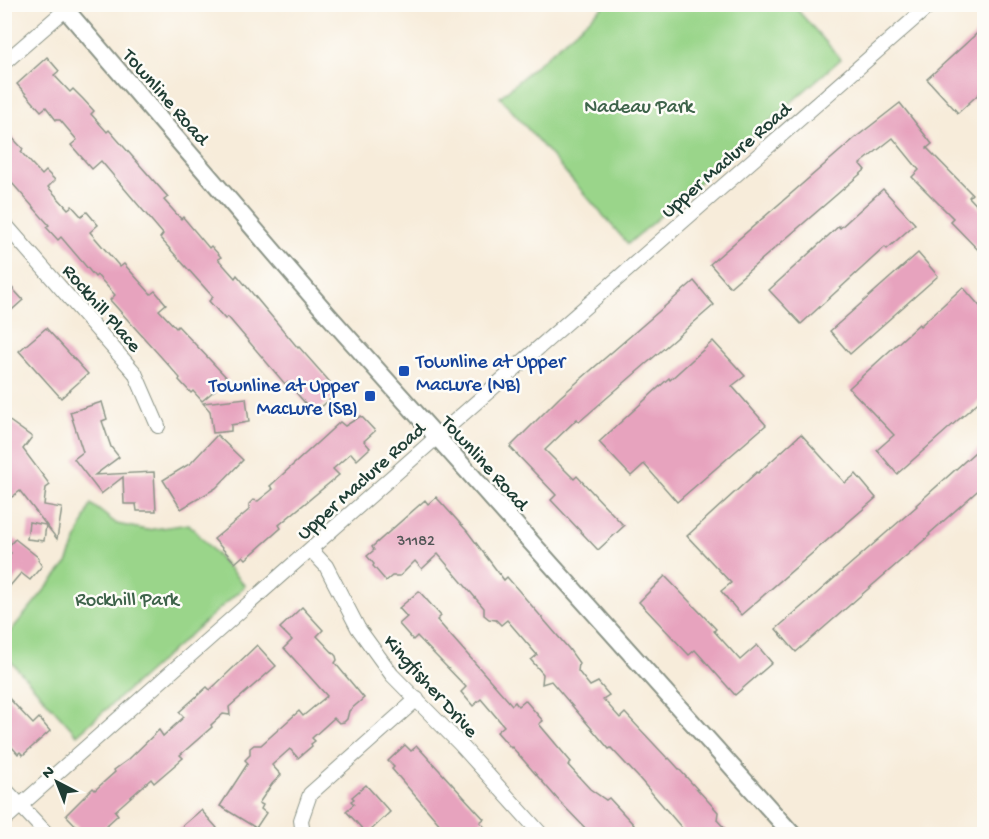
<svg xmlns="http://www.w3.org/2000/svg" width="989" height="839" viewBox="0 0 989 839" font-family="'Gochi Hand',sans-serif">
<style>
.green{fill:#9ad58a;stroke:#5c895f;stroke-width:1.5}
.building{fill:#e7a3be}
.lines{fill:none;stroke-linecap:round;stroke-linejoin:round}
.minor-casing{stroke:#8b9487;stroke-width:16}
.tertiary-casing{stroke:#8b9487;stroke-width:20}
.minor{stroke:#fff;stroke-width:14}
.tertiary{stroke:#fff;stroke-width:16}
.transit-dot{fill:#1a4fb4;stroke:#fdfcf7;stroke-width:2}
.labels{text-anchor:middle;stroke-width:5;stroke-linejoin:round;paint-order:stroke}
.number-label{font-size:16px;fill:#515656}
.street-label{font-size:20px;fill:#1f3d34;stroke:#fdfcf7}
.park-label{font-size:20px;fill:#3e634a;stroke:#fdfcf7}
.transit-label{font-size:20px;fill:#164399;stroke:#fdfcf7;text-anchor:start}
</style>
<rect width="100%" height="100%" fill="#fdfcf7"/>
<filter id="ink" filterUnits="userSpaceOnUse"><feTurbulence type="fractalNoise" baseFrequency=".0167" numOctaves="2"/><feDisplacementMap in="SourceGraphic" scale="12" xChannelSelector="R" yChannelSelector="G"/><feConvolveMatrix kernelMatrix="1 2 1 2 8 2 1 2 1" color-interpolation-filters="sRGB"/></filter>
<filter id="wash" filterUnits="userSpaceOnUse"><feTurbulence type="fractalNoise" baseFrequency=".008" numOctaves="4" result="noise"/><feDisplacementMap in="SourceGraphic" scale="24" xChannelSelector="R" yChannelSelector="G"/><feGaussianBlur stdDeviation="1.35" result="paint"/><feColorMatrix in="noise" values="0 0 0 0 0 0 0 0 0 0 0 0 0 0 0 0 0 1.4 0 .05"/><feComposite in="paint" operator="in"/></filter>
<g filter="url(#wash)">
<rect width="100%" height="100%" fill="#f7ecda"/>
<!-- green -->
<g class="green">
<path d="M605,5H793L841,59L628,244L500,97Z"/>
<path d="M91,504L117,524L147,530L189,524L245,586L77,735L5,655V638L67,563Z"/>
</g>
<g id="blocks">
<!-- building -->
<g class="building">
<path d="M984,27V89L958,113L927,79Z"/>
<path d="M47,57L59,71L54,75L70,92L73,89L83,99L94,111L91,114L107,132L109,130L168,197L164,200L181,219L183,217L209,248L211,246L221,257L218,259L235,278L237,275L298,348L299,347L329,381L336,391L333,394L334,396L314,413L308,409L305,403L287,382L285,384L228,317L225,319L209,301L213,297L160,238L163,234L101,161L92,169L71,145L77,140L60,120H56L46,107L41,111L17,84Z"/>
<path d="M900,103L932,144L927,148L972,194L969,197L984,213V256L950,221L953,218L912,177L919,170L893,138L860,164L865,170L730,287L710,264L855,138Z"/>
<path d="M4,129L23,149L21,152L42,175L46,171L55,180L48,187L68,209L72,206L81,216L87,212L98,225L90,232L120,267L124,264L151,294L155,291L166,304L159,310L176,328L178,326L228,379L202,401L193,391L191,393L179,380L180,378L110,300L115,295L97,275L95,277L61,237L58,240L46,227L49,225L12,183L10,185L4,179Z"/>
<path d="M883,189L915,224L887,249L885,247L801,324L769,290L839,226L840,228Z"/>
<path d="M918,253L938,276L850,354L830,331Z"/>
<path d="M4,279L23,300L4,317Z"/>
<path d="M694,281L714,305L579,422L577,419L545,450L574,479L577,476L624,526L598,550L551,500L556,495L510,447L560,397Z"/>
<path d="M963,287L984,311V397L897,474L877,450L894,435L849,388L919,324L920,326Z"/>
<path d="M46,328L88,374L61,398L19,351Z"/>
<path d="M713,341L745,376L732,386L766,425L677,502L644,464L631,476L599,442L669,378L670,380Z"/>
<path d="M246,398L249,422L231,425V431L213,433L210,411L203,403Z"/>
<path d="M102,402L107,419L102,421L111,447L119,457L95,475L154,472L156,511H137L136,504H124L123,477L101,494L74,459L83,452L70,412Z"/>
<path d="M361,416L375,431L364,441L370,448L357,460L351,453L333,469L339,475L279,525L281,528L246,559L243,556L235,563L214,539L249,510V504L253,500L258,501L273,489L270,486L340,422L345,426Z"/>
<path d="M4,417L32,437L23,449L50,485L46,488L44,505L62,508L57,539L20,491L12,497L4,488Z"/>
<path d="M801,434L845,483L856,474L876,498L741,615L721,591L731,583L687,536L757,472L758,473Z"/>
<path d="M217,435L243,460L216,488L181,509L163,480L191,463Z"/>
<path d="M984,444V485L929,534L930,535L796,652L776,629L917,506L916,505Z"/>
<path d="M436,497L467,531L504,580L507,577L569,649L579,663L578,671L590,686L598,682L609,695L603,699L620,718L625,713L668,759L669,758L718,812L717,820L730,834H687L639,778L611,748L609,749L551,681L542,684L543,674L531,660L537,655L507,620L501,625L496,620L489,619L484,615V608L438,554L422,569L415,561L400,576H392L386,581L373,566L374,564L367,556L374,550L372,547L425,500L428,504Z"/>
<path d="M29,522L46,525L44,541L27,539Z"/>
<path d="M15,539L39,558L38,560L42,566L30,580L21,573L4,593V565L10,559L8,557L11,553L6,549Z"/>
<path d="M665,576L716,629L714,631L740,660L757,645L772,663L735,695L695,650L689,655L639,602Z"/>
<path d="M419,591L441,616L437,620L512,705L515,702L518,706L525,700L543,721L539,724L571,762L568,765L590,789L606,800L609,798L634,825L623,834H591L560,802L512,747L511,748L497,732L504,726L481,699L473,706L461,692L466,687L417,636L413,640L399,624L407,617L399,608Z"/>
<path d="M302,607L323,630L317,636L336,656L337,660L335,663L364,698L349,711L347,719L344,722L339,723L334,718L312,738L315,741L311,744L312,746L298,758L290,749L272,765L281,775L272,784L259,803L263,805L261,809L266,813L256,828L220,806L248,763L245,760L250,755V748L254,745H261L299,711L303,716L327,696L284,648L292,640L280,628Z"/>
<path d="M257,645L276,666L229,707L230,715L223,714L211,725L212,727L180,755L183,758L154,783L151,779L115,811L118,815L97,834H84L66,815L93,788L95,790L115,772L114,770L129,759L159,730L163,736L184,717L179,712L207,687L210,690Z"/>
<path d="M4,693L33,724L39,718L50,731L23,755L20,752L18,754L11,746L4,751Z"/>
<path d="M405,745L411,751L417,746L484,819L480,822L491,834H448L392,769L394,767L388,761Z"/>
<path d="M366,785L390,812L367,834L346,811L354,804L351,801L354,799L352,797Z"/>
<path d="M201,810L217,828L210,834H173Z"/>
</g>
</g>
</g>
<g filter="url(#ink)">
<use href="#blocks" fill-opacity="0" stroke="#8b9487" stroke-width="1.5"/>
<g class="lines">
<!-- minor casing -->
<g class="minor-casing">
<g id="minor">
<path d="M4,63L65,10"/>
<path d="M4,223L135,373L158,426"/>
<path d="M311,550L326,566L358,628L392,675L460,744L541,834"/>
<path d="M4,788L47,834"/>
<path d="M4,820L455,421L931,4"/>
<path d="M303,834L301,820L310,794L417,699"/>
</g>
</g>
<!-- tertiary casing -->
<g class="tertiary-casing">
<path id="tertiary" d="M61,4L328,315L792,834"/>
</g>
<!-- minor -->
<use href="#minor" class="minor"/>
<!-- tertiary -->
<use href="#tertiary" class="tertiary"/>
</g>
</g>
<!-- markers -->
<g class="transit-dot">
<rect x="398" y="365" width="12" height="12" rx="3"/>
<rect x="364" y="390" width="12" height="12" rx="3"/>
</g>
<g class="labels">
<!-- number labels -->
<g class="number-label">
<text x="416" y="545">31182</text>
</g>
<!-- street labels -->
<g class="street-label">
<text transform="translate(167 96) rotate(49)" y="7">Townline Road</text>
<text transform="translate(725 159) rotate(-41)" y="7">Upper Maclure Road</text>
<text transform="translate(103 307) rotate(49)" y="7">Rockhill Place</text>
<text transform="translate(486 462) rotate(48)" y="7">Townline Road</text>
<text transform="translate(360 480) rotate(-42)" y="7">Upper Maclure Road</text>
<text transform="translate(432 685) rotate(48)" y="7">Kingfisher Drive</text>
</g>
<!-- park labels -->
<g class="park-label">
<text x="639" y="112">Nadeau Park</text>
<text x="127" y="605">Rockhill Park</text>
</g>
<!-- transit labels -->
<g class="transit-label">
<text x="416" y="367">Townline at Upper<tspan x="416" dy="23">MacLure (NB)</tspan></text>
<text x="358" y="391" text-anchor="end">Townline at Upper<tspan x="358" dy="23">MacLure (SB)</tspan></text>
</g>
</g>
<!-- margin -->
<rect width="989" height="839" fill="none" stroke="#fdfcf7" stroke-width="24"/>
<!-- north arrow -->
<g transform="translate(57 782) rotate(318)" stroke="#fdfcf7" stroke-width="4.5" paint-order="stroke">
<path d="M0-4.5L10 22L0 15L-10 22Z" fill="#1f3d34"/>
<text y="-9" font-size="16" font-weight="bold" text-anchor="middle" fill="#1f3d34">N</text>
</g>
</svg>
